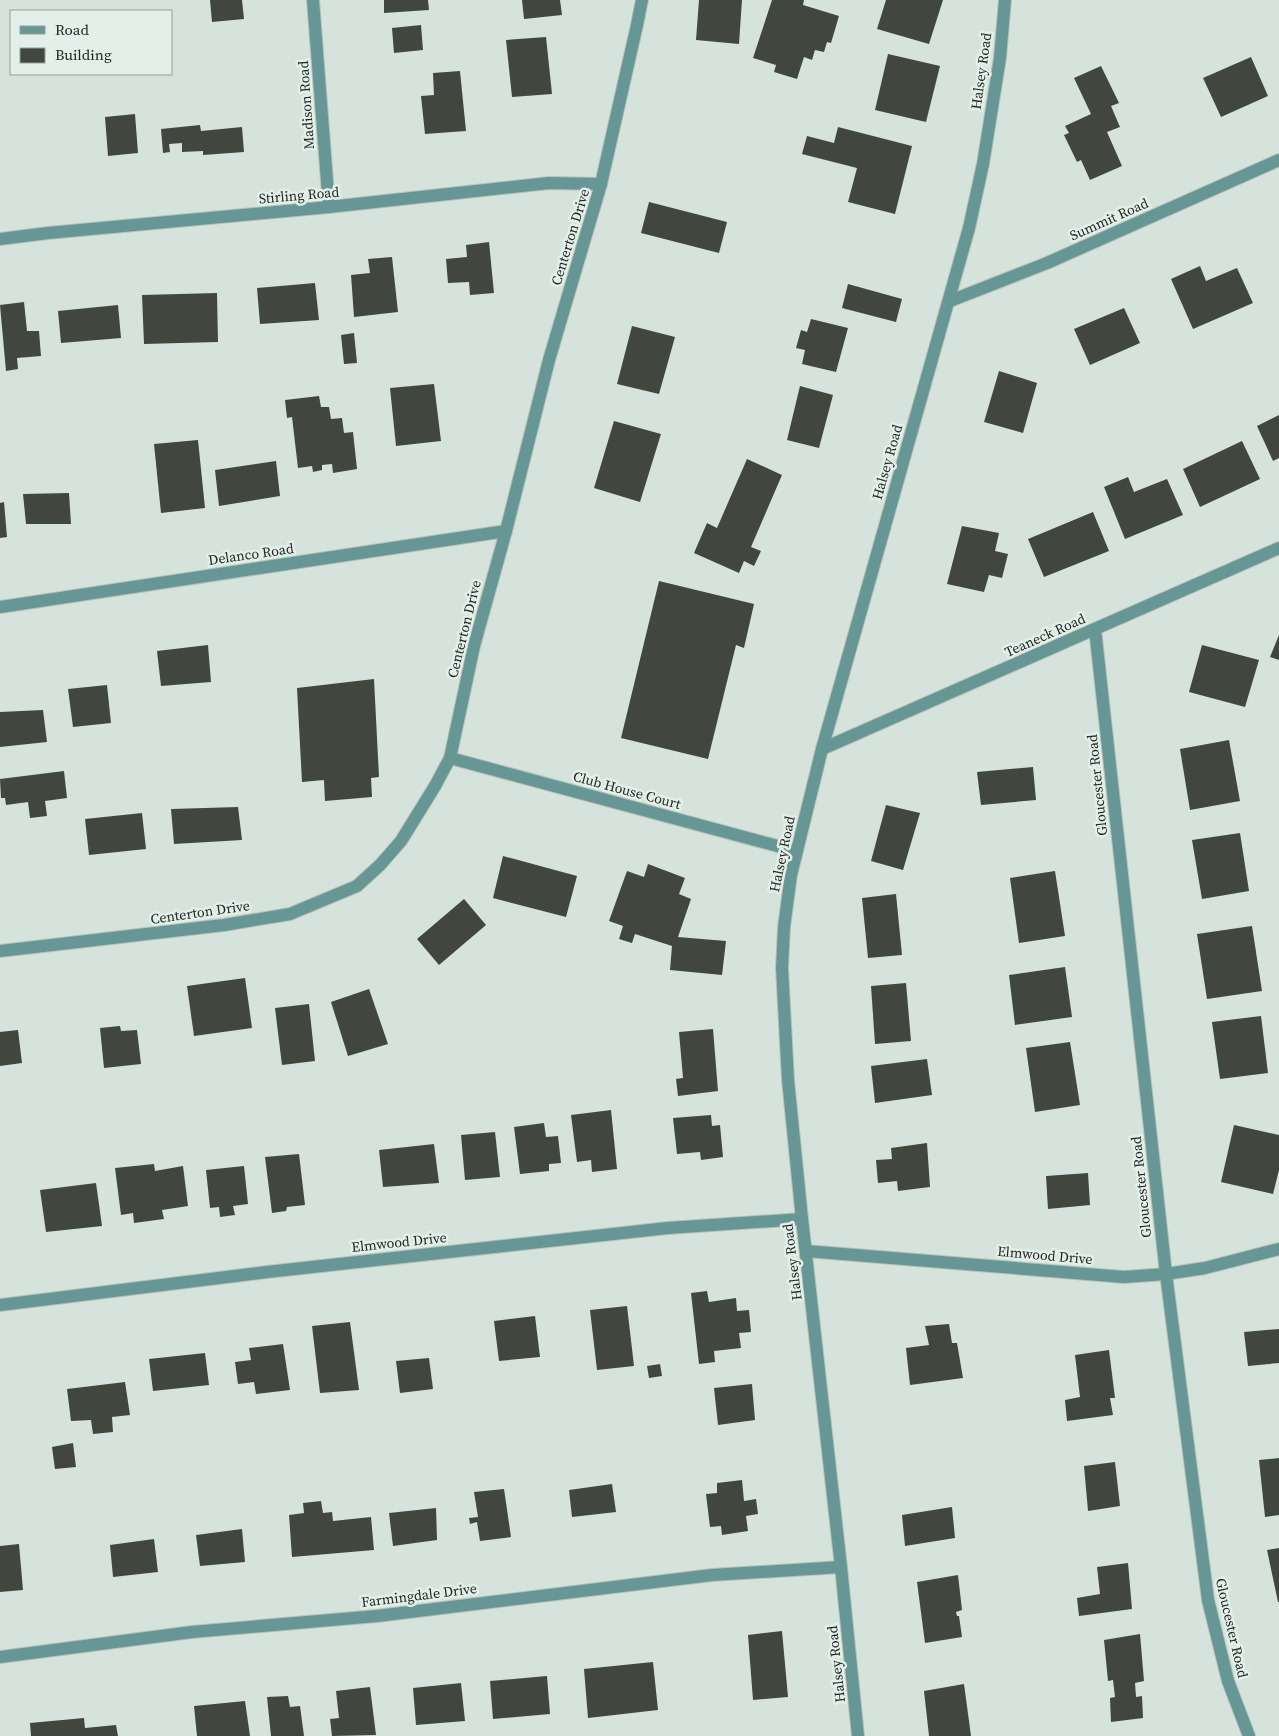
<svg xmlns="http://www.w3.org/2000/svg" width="1279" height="1736" viewBox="0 0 1279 1736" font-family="'Source Serif 4',serif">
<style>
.building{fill:#41473f}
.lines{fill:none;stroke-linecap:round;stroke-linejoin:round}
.minor-casing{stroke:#b6c1bb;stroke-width:14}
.minor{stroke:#679794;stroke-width:12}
.labels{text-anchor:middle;stroke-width:5;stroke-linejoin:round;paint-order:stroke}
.street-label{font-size:14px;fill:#232725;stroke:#e3f0e9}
</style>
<rect width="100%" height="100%" fill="#d6e3dc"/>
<!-- building -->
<g class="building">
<path d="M210,0H242L244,19L212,22Z"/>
<path d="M384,0H428L429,10L384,13Z"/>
<path d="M522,0H560L562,15L524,19Z"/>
<path d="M699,0H742L739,44L696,40Z"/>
<path d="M772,0H804L803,5L839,16L831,43L827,42L824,52L815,50L812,60L804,57L797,79L774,72L776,65L753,58Z"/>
<path d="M886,0H943L929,44L877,29Z"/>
<path d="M421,25L423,50L394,53L392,28Z"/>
<path d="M546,37L552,94L512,97L506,40Z"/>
<path d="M888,54L940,66L926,122L875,110Z"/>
<path d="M1251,57L1268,96L1221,117L1203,78Z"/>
<path d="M1101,66L1119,103L1111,106L1120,127L1107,132L1122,166L1090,180L1081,160L1077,162L1064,135L1069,133L1065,126L1091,114L1074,78Z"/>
<path d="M460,71L466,131L425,134L421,96L434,95L433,73Z"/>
<path d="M135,114L138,153L108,156L105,117Z"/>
<path d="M200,125L201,131L242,127L244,152L203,155V151L182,152V143L169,144L170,152L163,153L161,129Z"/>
<path d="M838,127L912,146L895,214L848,202L857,168L802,154L807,136L834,143Z"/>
<path d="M649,202L727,222L719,253L641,233Z"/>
<path d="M489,242L494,293L470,295L469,282L448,283L446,259L467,257L466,245Z"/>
<path d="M392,257L398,312L354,317L351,275L370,273L368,259Z"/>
<path d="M1200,266L1206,281L1237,268L1253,303L1193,329L1171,279Z"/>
<path d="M315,283L319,320L260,324L257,288Z"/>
<path d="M848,284L902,299L896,322L842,308Z"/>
<path d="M217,293L218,342L144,344L142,295Z"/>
<path d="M24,302L27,331H39L41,356L17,358L18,369L6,371L0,305Z"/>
<path d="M118,305L121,338L61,343L58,311Z"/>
<path d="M1124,308L1140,343L1090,365L1074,329Z"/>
<path d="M811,319L848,328L836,372L802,364L805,350L796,348L801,330L807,332Z"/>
<path d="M632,326L675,337L659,394L617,384Z"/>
<path d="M354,333L357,363L344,364L341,335Z"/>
<path d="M999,371L1037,383L1023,433L984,422Z"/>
<path d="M434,384L441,441L396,446L390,388Z"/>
<path d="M800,386L833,395L819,448L787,440Z"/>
<path d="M319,396L321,407H329L331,419L342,418L344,433L353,432L357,469L333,473L332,464L322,465V470L313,472L312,466L298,468L292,417L287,418L285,400Z"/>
<path d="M1279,415V458L1273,461L1257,426Z"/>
<path d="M614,421L661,434L640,502L594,488Z"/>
<path d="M198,440L205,508L161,513L154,444Z"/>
<path d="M1242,441L1260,479L1200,507L1183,469Z"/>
<path d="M747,459L782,475L751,547L761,551L754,566L744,561L739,573L694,553L707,523L717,528Z"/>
<path d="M276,461L280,496L219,506L215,470Z"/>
<path d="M1128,477L1134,492L1167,479L1183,515L1125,539L1104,487Z"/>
<path d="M69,493L71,524H26L23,494Z"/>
<path d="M4,502L7,537L0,538V503Z"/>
<path d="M1093,512L1109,551L1044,577L1028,539Z"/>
<path d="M962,526L999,533L995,551L1008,554L1002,578L989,575L984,592L947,584Z"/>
<path d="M659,581L754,604L744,648L736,645L708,759L621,738Z"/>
<path d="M1279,635V660L1270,657Z"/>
<path d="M208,645L211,682L161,686L157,651Z"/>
<path d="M1202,645L1259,660L1245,707L1189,692Z"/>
<path d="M374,679L379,777L371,778L372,797L325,801L324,780L302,782L297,688Z"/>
<path d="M107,685L111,723L73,727L68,689Z"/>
<path d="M43,710L47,742L0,747V712Z"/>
<path d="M1229,740L1240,801L1190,810L1180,749Z"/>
<path d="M1033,767L1036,800L981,805L977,772Z"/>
<path d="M64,771L67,798L45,801L47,816L30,818L28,802L6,805L5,798H1L0,779Z"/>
<path d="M886,805L920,813L903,870L871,861Z"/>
<path d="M238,807L242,840L174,844L171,809Z"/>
<path d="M142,813L146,849L89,855L85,819Z"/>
<path d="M1240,833L1249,891L1202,899L1192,840Z"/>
<path d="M503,856L577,876L566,917L493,898Z"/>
<path d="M648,864L685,878L679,894L691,899L678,937L726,941L722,975L670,970L672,946L635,934L632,943L619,939L623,926L609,921L627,871L644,877Z"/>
<path d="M1055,871L1065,936L1019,943L1010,878Z"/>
<path d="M896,894L902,955L868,958L862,898Z"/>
<path d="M464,899L486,925L439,965L417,939Z"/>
<path d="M1252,926L1262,991L1207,999L1197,934Z"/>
<path d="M1065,967L1072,1017L1015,1025L1009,975Z"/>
<path d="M245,978L252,1028L194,1036L187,986Z"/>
<path d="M906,983L911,1041L875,1044L871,986Z"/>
<path d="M369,989L388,1044L348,1056L331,1002Z"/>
<path d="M309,1004L315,1061L282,1065L275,1008Z"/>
<path d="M1261,1016L1268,1073L1220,1079L1212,1022Z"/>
<path d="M120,1026L121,1031L137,1030L141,1064L104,1068L100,1028Z"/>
<path d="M713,1029L718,1091L678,1096L676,1079L683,1078L679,1032Z"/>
<path d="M18,1030L22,1063L0,1066V1032Z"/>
<path d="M1070,1042L1080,1105L1035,1112L1026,1048Z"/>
<path d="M927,1059L932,1095L875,1103L871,1066Z"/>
<path d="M611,1110L617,1169L592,1172L591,1160L577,1162L571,1115Z"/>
<path d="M711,1115L712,1126L720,1125L723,1157L701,1160L700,1152L677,1154L673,1118Z"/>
<path d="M544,1123L546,1137L558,1136L561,1163L549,1164V1171L520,1174L514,1127Z"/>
<path d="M1234,1125L1279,1135V1170L1273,1194L1221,1182Z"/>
<path d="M495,1132L500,1177L465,1180L461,1135Z"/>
<path d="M927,1143L930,1187L898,1191L897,1181L878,1183L876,1160L892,1159L891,1148Z"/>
<path d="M434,1144L439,1183L383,1187L379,1150Z"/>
<path d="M299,1154L305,1205L287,1207L286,1211L272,1213L265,1157Z"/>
<path d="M154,1164L155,1171L183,1166L188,1206L162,1210L164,1219L134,1223L133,1213L121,1215L115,1168Z"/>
<path d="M244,1166L248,1204L233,1206L235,1215L220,1217L219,1207L210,1208L206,1170Z"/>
<path d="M1088,1173L1090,1205L1048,1209L1046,1176Z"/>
<path d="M96,1183L102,1226L46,1232L40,1190Z"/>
<path d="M707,1291L709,1302L736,1298L737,1311L749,1310L751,1332L739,1333L741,1348L714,1351L715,1362L699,1364L691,1293Z"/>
<path d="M627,1306L634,1366L597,1370L590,1310Z"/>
<path d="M535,1316L540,1357L499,1361L494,1321Z"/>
<path d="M350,1322L359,1390L320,1393L312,1326Z"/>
<path d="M949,1324L952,1343H957L963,1378L910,1385L906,1348L929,1345L925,1326Z"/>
<path d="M1279,1329V1363L1248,1366L1244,1332Z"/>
<path d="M283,1344L290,1390L256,1394L254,1382L238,1384L235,1362L251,1360L249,1348Z"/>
<path d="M1109,1350L1115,1398H1110L1113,1415L1067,1421L1065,1400L1080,1397L1075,1355Z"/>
<path d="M205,1353L209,1385L153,1391L149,1359Z"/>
<path d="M429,1358L433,1389L400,1393L396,1361Z"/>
<path d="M660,1364L662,1376L649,1378L647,1366Z"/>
<path d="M125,1382L130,1415L112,1417L113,1432L93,1434L91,1420L71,1421L67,1389Z"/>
<path d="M752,1384L755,1420L718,1425L714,1388Z"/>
<path d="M73,1443L76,1467L55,1469L52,1447Z"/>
<path d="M1279,1458V1515L1265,1517L1259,1460Z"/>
<path d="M1115,1462L1120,1506L1088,1511L1084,1466Z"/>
<path d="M742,1480L744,1501L756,1499L758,1514L746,1516L748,1531L722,1535L721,1526L710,1527L706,1494L717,1493V1483Z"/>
<path d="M612,1484L616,1512L572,1517L569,1490Z"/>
<path d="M504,1489L511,1537L480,1541L477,1522L470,1524L469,1518L478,1517L474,1492Z"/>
<path d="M321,1501L323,1513L332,1512L333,1521L371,1517L374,1550L292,1557L289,1515L304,1513L303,1503Z"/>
<path d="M952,1507L955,1538L905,1546L902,1515Z"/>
<path d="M436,1508L437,1540L393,1546L389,1513Z"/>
<path d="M242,1529L245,1562L200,1566L196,1535Z"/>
<path d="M154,1539L158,1572L113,1577L110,1545Z"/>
<path d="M19,1544L23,1590L0,1592V1546Z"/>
<path d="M1279,1548V1602H1278L1267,1550Z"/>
<path d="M1128,1563L1132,1609L1079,1616L1077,1598L1100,1594L1097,1567Z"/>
<path d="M958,1575L962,1610L956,1612L957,1616H959L962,1637L925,1643L917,1582Z"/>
<path d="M782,1631L788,1697L753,1700L748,1635Z"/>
<path d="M1140,1634L1144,1681L1135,1683L1136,1697L1142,1696L1143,1718L1111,1722L1110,1698L1115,1697L1113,1680L1108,1681L1104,1640Z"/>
<path d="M653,1662L658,1710L588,1718L584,1669Z"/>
<path d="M547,1676L550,1714L493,1719L490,1681Z"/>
<path d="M461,1683L465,1721L416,1725L413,1688Z"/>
<path d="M964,1684L971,1736H929L924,1691Z"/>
<path d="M370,1687L376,1735L332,1736L330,1719L339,1718L336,1691Z"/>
<path d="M288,1696L290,1707L300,1706L304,1736H271L267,1697Z"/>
<path d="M245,1701L250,1736H197L194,1706Z"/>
<path d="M84,1718L85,1728L116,1725L118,1736H31L30,1723Z"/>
</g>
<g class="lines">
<!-- minor casing -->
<g class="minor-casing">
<g id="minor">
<path d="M313,0L329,207"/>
<path d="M0,239L48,233L329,207L549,183L601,184"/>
<path d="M950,301L1047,263L1279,160"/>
<path d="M0,607L506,531"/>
<path d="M1095,629L1166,1274L1208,1600L1228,1681L1249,1736"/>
<path d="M822,749L1279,548"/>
<path d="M450,758L796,851"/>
<path d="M0,951L224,925L290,914L357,886L380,865L401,841L435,786L450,758L474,646L506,531L549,360L601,184L637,25L642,0"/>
<path d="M806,1251L1124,1277L1166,1274L1205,1268L1279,1249"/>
<path d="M0,1305L267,1272L668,1228L802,1219"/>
<path d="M0,1657L192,1632L377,1616L712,1575L841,1567"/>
<path d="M858,1736L841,1567L802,1219L788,1080L782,968L784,927L791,875L822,749L969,228L983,164L1000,58L1005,0"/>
</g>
</g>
<!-- minor -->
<use href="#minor" class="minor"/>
</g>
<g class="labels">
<!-- street labels -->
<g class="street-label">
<text transform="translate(981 71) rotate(-82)" y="5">Halsey Road</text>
<text transform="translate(306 105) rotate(-94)" y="5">Madison Road</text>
<text transform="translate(299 195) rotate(-5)" y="5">Stirling Road</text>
<text transform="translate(1109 219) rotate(-24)" y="5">Summit Road</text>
<text transform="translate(570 237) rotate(-73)" y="5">Centerton Drive</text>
<text transform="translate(887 462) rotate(-74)" y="5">Halsey Road</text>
<text transform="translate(251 554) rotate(-8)" y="5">Delanco Road</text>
<text transform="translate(464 629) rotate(-76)" y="5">Centerton Drive</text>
<text transform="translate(1045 635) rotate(-24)" y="5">Teaneck Road</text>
<text transform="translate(1097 785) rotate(-96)" y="5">Gloucester Road</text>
<text transform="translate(627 790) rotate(15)" y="5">Club House Court</text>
<text transform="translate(782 854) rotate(-78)" y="5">Halsey Road</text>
<text transform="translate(200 912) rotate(-8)" y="5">Centerton Drive</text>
<text transform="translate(1141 1187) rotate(-96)" y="5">Gloucester Road</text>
<text transform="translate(399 1242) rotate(-6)" y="5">Elmwood Drive</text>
<text transform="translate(1045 1255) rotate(5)" y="5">Elmwood Drive</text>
<text transform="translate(792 1262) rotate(-97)" y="5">Halsey Road</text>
<text transform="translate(419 1595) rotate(-7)" y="5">Farmingdale Drive</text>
<text transform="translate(1232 1628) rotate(77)" y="5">Gloucester Road</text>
<text transform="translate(836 1664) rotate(-96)" y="5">Halsey Road</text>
</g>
</g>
<!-- legend -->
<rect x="10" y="10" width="162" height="65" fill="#e3f0e9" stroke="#96a09b"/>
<rect x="20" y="26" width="25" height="8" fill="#679794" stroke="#96a09b"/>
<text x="55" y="35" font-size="15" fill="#232725">Road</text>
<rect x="20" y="48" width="25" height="15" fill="#41473f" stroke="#96a09b"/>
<text x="55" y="60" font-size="15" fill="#232725">Building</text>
</svg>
